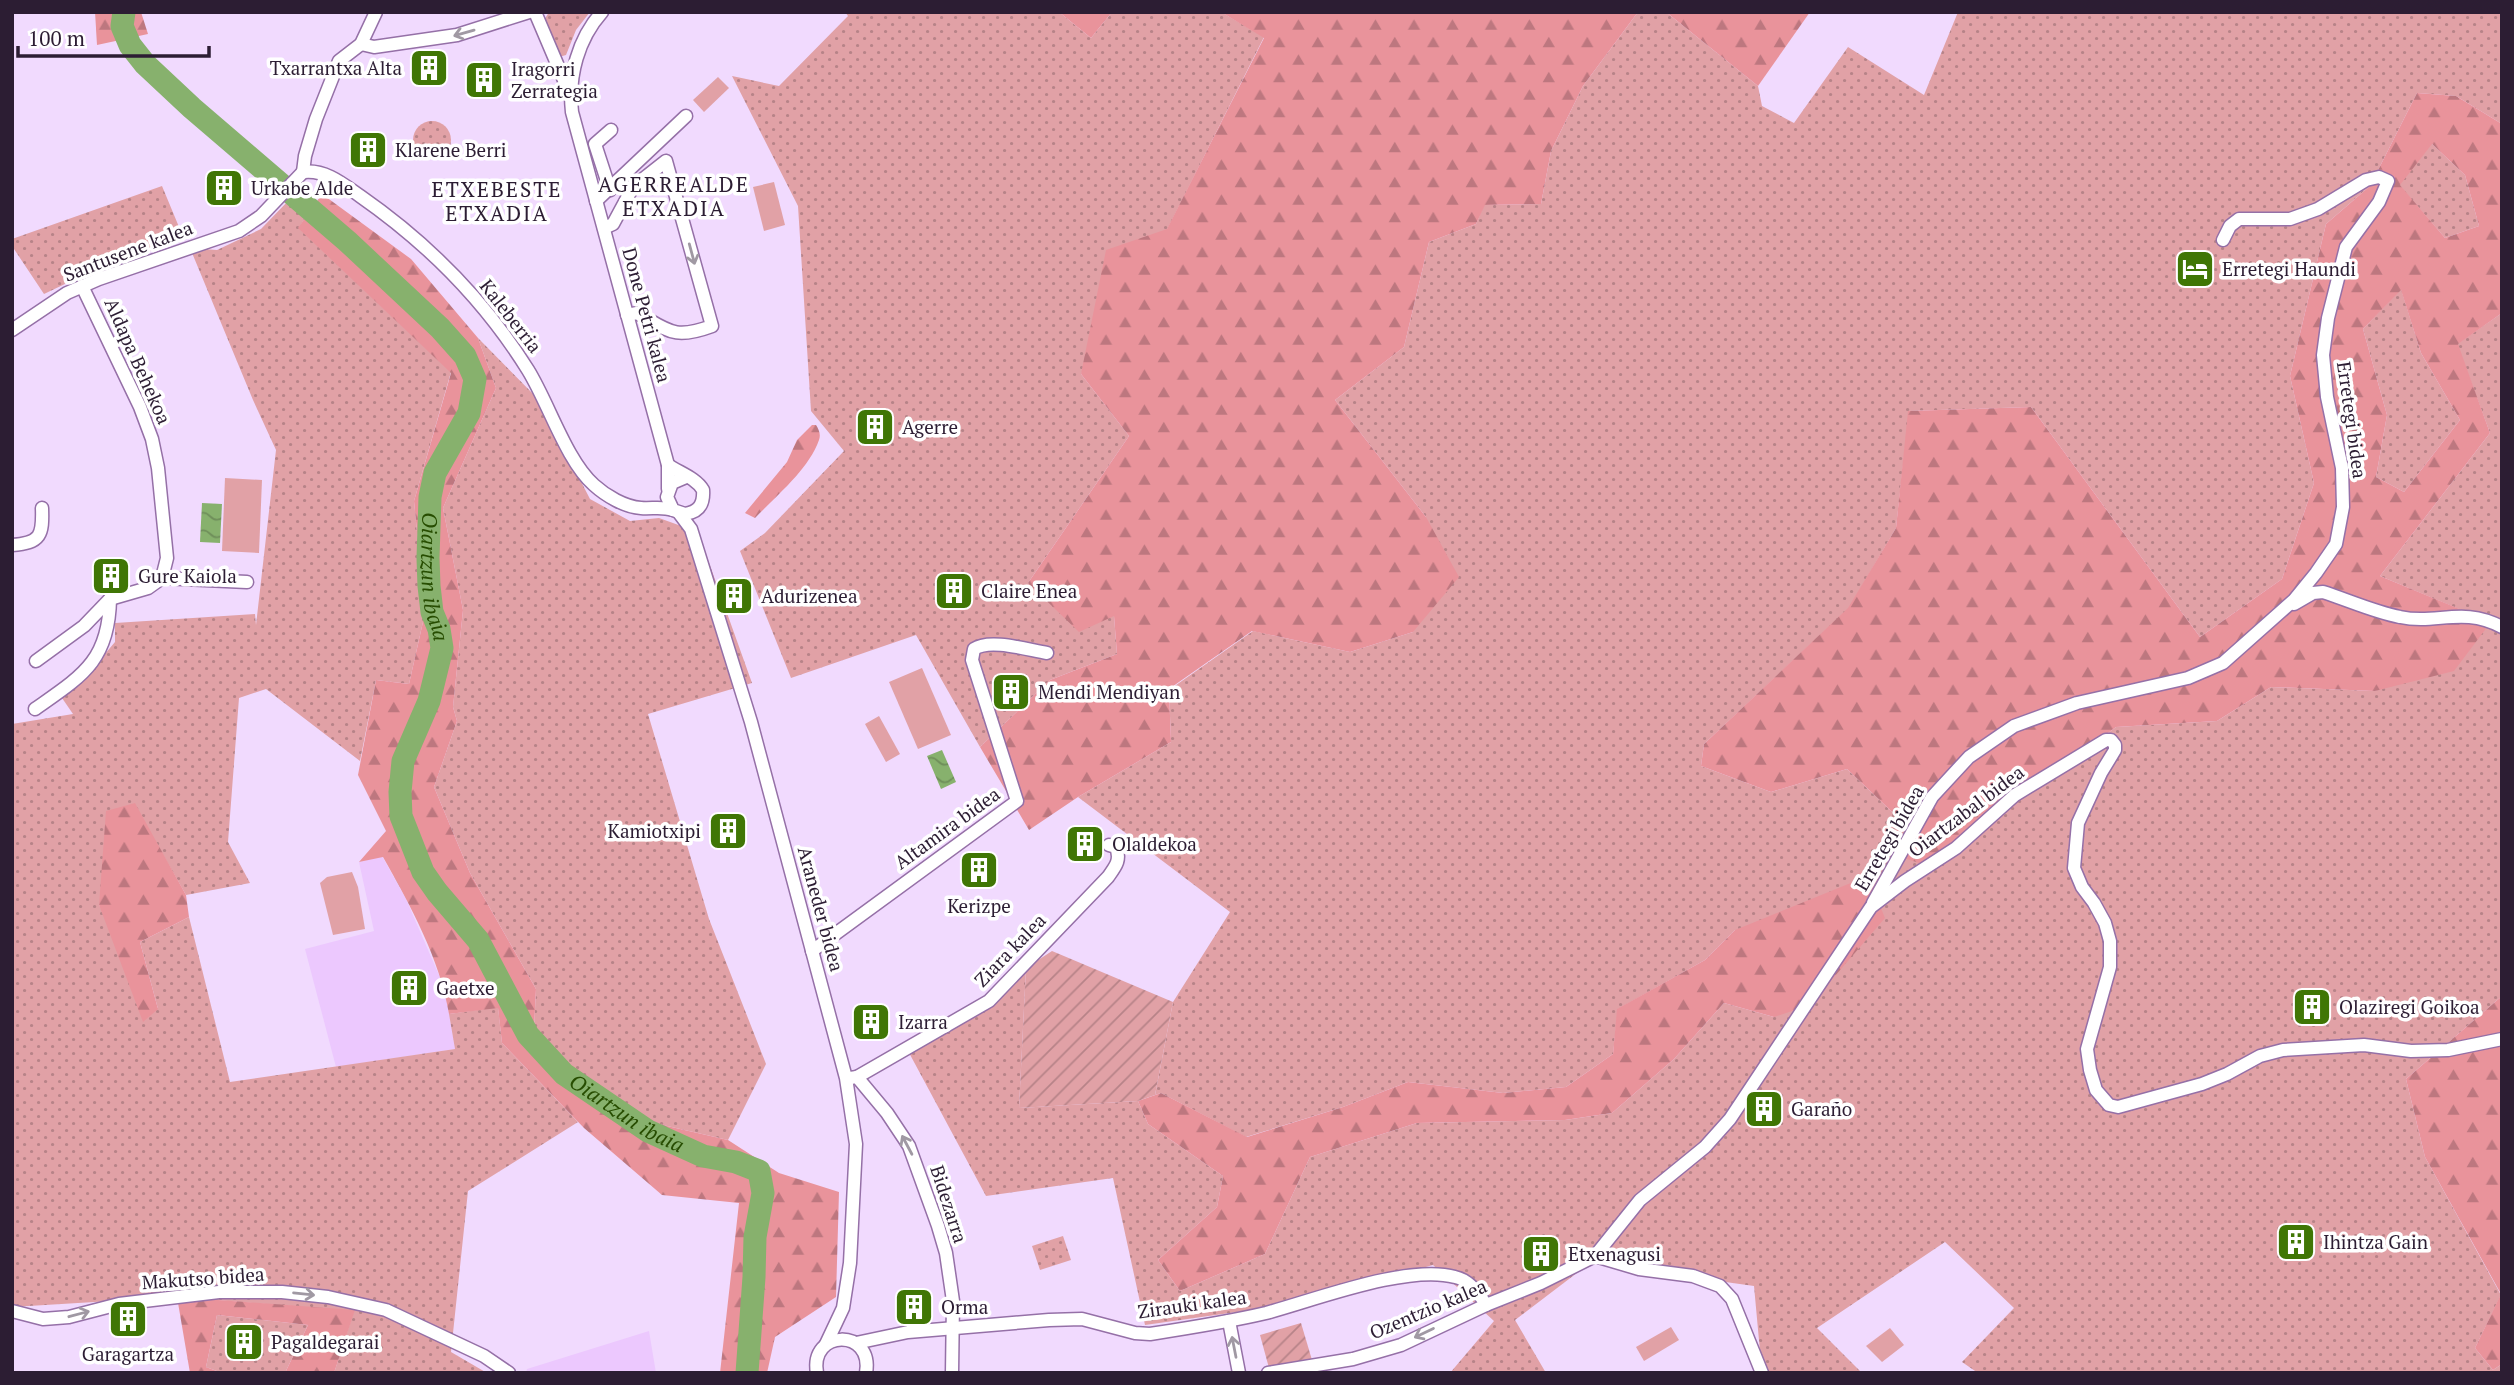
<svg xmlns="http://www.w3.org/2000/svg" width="2514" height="1385" viewBox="0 0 2514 1385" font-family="'PT Serif',serif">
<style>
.built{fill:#ecc8fe}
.grass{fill:url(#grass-dots)}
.forest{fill:url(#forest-firs);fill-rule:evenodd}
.garden{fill:url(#garden-furrows)}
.pitch{fill:#e1a1a6}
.water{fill:url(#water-waves)}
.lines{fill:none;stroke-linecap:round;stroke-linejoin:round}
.river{stroke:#87b16d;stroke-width:23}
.minor-casing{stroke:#9570a7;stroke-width:15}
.minor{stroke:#fff;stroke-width:12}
.oneway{stroke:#a099a3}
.labels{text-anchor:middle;stroke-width:7;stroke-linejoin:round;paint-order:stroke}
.poi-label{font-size:19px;fill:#2c1d33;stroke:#fff;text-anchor:start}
.street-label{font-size:19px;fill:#2c1d33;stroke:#fff}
.neighbourhood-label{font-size:21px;letter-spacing:2px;fill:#2c1d33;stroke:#fff}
.water-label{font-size:21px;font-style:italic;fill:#274d01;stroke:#fff}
</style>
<defs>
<pattern id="grass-dots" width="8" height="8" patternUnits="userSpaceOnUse" patternTransform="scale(1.75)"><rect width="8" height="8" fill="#e1a1a6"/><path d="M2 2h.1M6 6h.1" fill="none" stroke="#b78388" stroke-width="1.8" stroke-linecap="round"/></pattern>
<pattern id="forest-firs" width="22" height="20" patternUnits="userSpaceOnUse" patternTransform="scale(1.75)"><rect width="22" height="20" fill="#e9939b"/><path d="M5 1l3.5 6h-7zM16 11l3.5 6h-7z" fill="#bd777f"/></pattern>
<pattern id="garden-furrows" width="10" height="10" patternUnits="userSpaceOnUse" patternTransform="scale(1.75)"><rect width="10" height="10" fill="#e1a1a6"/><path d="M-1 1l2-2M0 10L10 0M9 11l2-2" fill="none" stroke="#b78388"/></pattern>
<pattern id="water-waves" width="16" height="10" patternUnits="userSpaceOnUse" patternTransform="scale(1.75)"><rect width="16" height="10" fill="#87b16d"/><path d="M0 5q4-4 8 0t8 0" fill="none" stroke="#6f8f5a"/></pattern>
</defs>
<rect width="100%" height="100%" fill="#f1dafe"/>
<!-- built -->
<g class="built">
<path d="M382,856L406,899L445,989L455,1049L336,1067L305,949L374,931L359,862Z"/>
<path d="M649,1331L656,1373H526L527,1369Z"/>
</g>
<!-- grass -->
<g class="grass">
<path d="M549,12H590L576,30L566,55L559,57L543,22Z"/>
<path d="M845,12H1059L1091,38L1112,12H1221L1264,37L1167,230L1081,374L1129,436L1028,583L1114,616L1117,654L1050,680L980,747L916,635L791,678L740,551L765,533L844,451L811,411L798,206L732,76L779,86L848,16Z"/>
<path d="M1638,12H1666L1758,86L1762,106L1794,123L1848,47L1924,95L1958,12H2502V124L2456,96L2417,93L2370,186L2326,224L2290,376L2314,483L2282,579L2200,637L2031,407L1909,411L1896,528L1849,608L1704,744L1701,766L1771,792L1847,769L1908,827L1931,867L2116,727L2217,721L2271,687L2375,691L2490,622L2380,576L2490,433L2457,344L2502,313V996L2406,1079L2425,1157L2501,1295L2475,1348L2493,1370L2502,1364V1373H1978L1962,1362L2014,1308L1945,1242L1817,1328L1862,1373H1762L1754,1286L1590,1263L1515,1320L1546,1373H1450L1494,1321L1433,1265L1293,1304L1145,1325L1113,1178L986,1196L907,1049L1026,968L1019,1108L1138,1101L1148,1124L1223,1176L1217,1207L1158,1260L1180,1291L1265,1254L1310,1157L1417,1123L1565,1120L1612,1113L1674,1059L1724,1003L1774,1017L1735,930L1705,960L1618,1009L1613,1054L1566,1087L1503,1093L1408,1082L1343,1107L1246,1137L1161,1093L1155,1095L1173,1002L1230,912L1078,797L1171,742L1169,690L1253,631L1350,652L1413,632L1426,517L1335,400L1404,347L1429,242L1476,224L1484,205L1541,204L1551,151L1583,86Z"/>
<circle cx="432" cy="140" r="19"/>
<path d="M2431,143L2465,175L2479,226L2445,238L2399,185Z"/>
<path d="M162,186L184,239L88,273L44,294L12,246V239Z"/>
<path d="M289,200L306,216L299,228L451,372L414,501L425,613L409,684L376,680L360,761L266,689L239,698L228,842L250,883L186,895L134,804L99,905L158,1009L140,942L189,917L230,1082L455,1049L449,1014L498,1007L502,1043L578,1122L468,1191L451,1352L487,1373H334L354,1311L177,1297L12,1307V724L73,714L62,698L93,668L115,642V623L255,614L256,625L276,450L253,400L190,248L217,250L261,229Z"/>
<path d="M2401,289L2421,353L2460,420L2404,492L2376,477L2387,415L2363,329Z"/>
<path d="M478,338L539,400L590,499L630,521L659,518L698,532L752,683L648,714L709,919L766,1064L728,1140L615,1114L534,1030L536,989L470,873L434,787L457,721L453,707L463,610L443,508L496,388Z"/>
<path d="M1063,1236L1071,1260L1040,1270L1032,1246Z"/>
<path d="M217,1315L308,1325L285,1373H222L206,1367Z"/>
</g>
<!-- forest -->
<g class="forest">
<path d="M95,12H141L148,34L97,45Z"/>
<path d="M1059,12H1112L1091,38Z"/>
<path d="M1221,12H1638L1583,86L1551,151L1541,204L1485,205L1476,224L1429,242L1404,347L1335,400L1426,517L1459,577L1413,632L1350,652L1252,631L1169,689L1171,742L1078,797L1029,830L980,747L1050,680L1117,654L1114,616L1079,632L1028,583L1129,436L1081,374L1106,250L1167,229L1264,38Z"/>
<path d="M1666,12H1810L1758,86Z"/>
<path d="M2417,93L2456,96L2502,124V313L2458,344L2490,433L2380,576L2491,622L2454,671L2375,691L2271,687L2217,721L2116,727L1931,867L1904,858L1908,827L1847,769L1771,792L1701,766L1704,744L1848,608L1896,528L1908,411L2031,407L2200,637L2282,579L2314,483L2290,376L2326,224L2370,186ZM2432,144L2465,175L2479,226L2445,238L2400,185ZM2401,290L2421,353L2460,420L2404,492L2376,477L2387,415L2363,329Z"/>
<path d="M322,194L411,259L478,338L496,388L443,508L463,610L453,707L457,721L434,787L470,873L536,989L534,1030L615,1114L728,1140L779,1173L839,1192L836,1297L775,1337L767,1373H720L739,1203L662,1195L584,1128L502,1043L498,1008L449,1014C440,959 410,905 383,857L359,862L386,831L358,775L376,680L409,684L425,613L414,501L451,373L298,228Z"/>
<path d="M812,425H816C819,430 821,434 819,440C809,469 776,496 755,518L745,513L787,462L797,440Z"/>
<path d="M135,803L186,895L189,917L140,942L158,1009L143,1022L99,905L106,811Z"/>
<path d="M1868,876L1885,918L1810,1005L1774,1017L1724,1003L1674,1059L1612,1113L1565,1120L1417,1123L1310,1157L1265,1254L1180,1291L1158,1260L1217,1207L1223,1176L1148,1124L1138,1101L1161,1093L1247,1137L1343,1107L1408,1082L1503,1093L1566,1087L1613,1054L1617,1009L1705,960L1735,930Z"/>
<path d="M2502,996V1364L2493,1370L2475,1348L2501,1294L2425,1157L2406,1079Z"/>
<path d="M177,1297L355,1310L334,1373H285L308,1325L217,1315L206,1367L222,1373H190Z"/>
</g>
<!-- garden -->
<g class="garden">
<path d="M1052,951L1173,1002L1155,1095L1138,1101L1019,1108L1026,968Z"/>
<path d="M1301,1323L1312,1360L1269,1368L1260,1335Z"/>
</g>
<!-- pitch -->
<g class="pitch">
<path d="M718,77L729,88L704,112L693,100Z"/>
<path d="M774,182L785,225L764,231L753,187Z"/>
<path d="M225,478L262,480L259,553L222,551Z"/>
<path d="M922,668L951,735L918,749L889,682Z"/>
<path d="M879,716L900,754L886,762L865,724Z"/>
<path d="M352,872L358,887L365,929L333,935L320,883L327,877Z"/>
<path d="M1671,1327L1679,1340L1644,1361L1636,1347Z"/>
<path d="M1890,1328L1904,1345L1882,1362L1866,1346Z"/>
</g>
<!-- water -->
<g class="water">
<path d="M202,503L222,504L220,543L200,542Z"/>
<path d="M942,750L956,782L941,789L927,756Z"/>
</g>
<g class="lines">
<!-- river -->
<path class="river" id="s1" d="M124,12L122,26L130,45L145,64L192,108L347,241L440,328L465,356L475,379L469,413L435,473L430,497L428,558L429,586L432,612L439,629L442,648L429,701L403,761L400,792L401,816L423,872L437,892L478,940L528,1035L564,1074L648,1131L703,1156L736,1162L759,1171L763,1193L755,1237L754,1277L747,1373"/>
<!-- minor casing -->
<g class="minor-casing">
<g id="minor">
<path d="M535,12L569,92"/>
<path d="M602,12C578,39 568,76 572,112L668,465V489"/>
<path d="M361,44L374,47L457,35L529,12"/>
<path d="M303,172C325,169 343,184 360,196C426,242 485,301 528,370C549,404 566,460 594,485C606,496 625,507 641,508C652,509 662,506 673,510"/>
<path d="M303,172L305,156L316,119L339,61L361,44L376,12"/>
<path d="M610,190L595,144L611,130"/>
<path d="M596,201L686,116"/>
<path d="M604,228L613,224L633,187L666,161L712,326C674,340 669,331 637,313L627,315"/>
<path d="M82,286L140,407L152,439L158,468L167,558L162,578"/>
<path d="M12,330L67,293L99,279L239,231L261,216L303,172"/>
<path d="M668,465C680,473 696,478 703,490C704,504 699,512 685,514L673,510L667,497L672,483L686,477"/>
<path d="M679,513L691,529L751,722L846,1078L856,1144L850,1263L843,1308L826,1344"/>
<path d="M12,545C41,543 43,535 42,508"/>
<path d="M2294,604L2313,593L2323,592C2348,600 2374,612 2400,617C2437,625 2462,606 2502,627"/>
<path d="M36,661L84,626L110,599L148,588L162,578L247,582"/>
<path d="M35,709C82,676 109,661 110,599"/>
<path d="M1873,903L1932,797L1969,757L2014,726L2077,703L2188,678L2223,663L2294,600L2316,573L2336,544L2343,507L2342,468L2327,397L2323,355L2328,318L2346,247L2379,202L2388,181L2379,177L2366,180L2318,209L2290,219H2239L2230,226L2223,240"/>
<path d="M812,951L1017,801L972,660L974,649C990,638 1028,650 1047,653"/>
<path d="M857,1077L989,1001L1108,877C1116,866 1121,860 1116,847L1109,845"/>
<path d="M850,1078L857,1077L887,1113L909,1146L938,1226L946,1253L953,1301L952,1373"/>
<path d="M1595,1256L1639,1269L1693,1276L1720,1286L1732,1299L1762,1373"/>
<path d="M12,1311L43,1319L69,1317L119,1304L219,1292H282L328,1297L386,1310L484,1356L509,1373"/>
<path d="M1229,1321L1239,1373"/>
<path d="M856,1343L908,1332L1049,1320L1082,1319L1135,1333L1150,1334C1189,1328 1228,1322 1266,1313C1315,1300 1407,1264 1455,1277C1469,1280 1479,1293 1486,1305"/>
<path d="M817,1373C809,1329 874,1328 866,1373"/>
<path d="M1268,1373L1353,1359L1401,1345L1486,1305L1541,1283L1595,1256L1640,1200L1705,1147L1730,1119L1871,907L1905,881L1956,848L2015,795L2106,740H2111L2115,745V750L2101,773L2078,823L2074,868L2082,887L2094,903L2105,923L2110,941V967L2087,1049L2090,1070L2096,1090L2109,1105L2118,1107L2202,1084L2227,1074L2260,1056L2283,1050L2364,1045L2411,1051L2448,1050L2502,1039"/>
</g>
</g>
<!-- minor -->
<use href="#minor" class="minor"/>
</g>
<!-- one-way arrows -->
<defs><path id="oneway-shaft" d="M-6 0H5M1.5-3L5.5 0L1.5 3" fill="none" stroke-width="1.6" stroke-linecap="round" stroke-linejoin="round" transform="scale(1.75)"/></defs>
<g class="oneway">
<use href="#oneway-shaft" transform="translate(464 33) rotate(164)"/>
<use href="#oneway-shaft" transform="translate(692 254) rotate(75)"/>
<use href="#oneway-shaft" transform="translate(907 1145) rotate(-118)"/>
<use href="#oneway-shaft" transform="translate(304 1294) rotate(6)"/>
<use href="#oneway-shaft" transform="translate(79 1314) rotate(-15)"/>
<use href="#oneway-shaft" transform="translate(1424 1333) rotate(154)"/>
<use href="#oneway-shaft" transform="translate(1234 1347) rotate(-101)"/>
</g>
<!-- icons -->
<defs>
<g id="building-square" transform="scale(2.0125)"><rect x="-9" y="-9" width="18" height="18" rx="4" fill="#407605" stroke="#fff"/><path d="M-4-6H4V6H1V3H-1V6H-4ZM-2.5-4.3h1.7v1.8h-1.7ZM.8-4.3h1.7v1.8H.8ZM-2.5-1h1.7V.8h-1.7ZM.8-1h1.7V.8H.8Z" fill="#fff"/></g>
<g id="hotel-square" transform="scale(2.0125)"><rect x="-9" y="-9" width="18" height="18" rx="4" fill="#407605" stroke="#fff"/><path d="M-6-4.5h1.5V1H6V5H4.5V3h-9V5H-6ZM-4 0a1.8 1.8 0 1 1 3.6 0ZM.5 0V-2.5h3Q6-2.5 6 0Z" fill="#fff"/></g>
</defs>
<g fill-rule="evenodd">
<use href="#building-square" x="429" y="68"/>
<use href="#building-square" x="484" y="80"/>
<use href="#building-square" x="368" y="150"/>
<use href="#building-square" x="224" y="188"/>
<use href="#hotel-square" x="2195" y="269"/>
<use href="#building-square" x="875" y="427"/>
<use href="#building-square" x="111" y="576"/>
<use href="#building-square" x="954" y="591"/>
<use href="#building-square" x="734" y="596"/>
<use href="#building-square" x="1011" y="692"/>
<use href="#building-square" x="728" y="831"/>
<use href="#building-square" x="1085" y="844"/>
<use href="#building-square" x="979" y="870"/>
<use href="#building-square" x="409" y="988"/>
<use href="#building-square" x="2312" y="1007"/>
<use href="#building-square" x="871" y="1022"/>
<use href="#building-square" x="1764" y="1109"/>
<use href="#building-square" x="2296" y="1242"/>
<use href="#building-square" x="1541" y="1254"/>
<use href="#building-square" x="914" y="1307"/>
<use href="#building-square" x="128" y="1319"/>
<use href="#building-square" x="244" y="1342"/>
</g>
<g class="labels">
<!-- poi labels -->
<g class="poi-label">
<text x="402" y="75" text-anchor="end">Txarrantxa Alta</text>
<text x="511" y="76">Iragorri<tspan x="511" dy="22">Zerrategia</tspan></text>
<text x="395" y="157">Klarene Berri</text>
<text x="251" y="195">Urkabe Alde</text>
<text x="2222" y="276">Erretegi Haundi</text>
<text x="902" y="434">Agerre</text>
<text x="138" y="583">Gure Kaiola</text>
<text x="981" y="598">Claire Enea</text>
<text x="761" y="603">Adurizenea</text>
<text x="1038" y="699">Mendi Mendiyan</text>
<text x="701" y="838" text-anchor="end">Kamiotxipi</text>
<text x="1112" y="851">Olaldekoa</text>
<text x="979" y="913" text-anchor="middle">Kerizpe</text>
<text x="436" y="995">Gaetxe</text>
<text x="2339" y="1014">Olaziregi Goikoa</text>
<text x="898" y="1029">Izarra</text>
<text x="1791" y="1116">Garaño</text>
<text x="2323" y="1249">Ihintza Gain</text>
<text x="1568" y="1261">Etxenagusi</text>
<text x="941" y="1314">Orma</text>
<text x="271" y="1349">Pagaldegarai</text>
<text x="128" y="1361" text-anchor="middle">Garagartza</text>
</g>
<!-- street labels -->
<g class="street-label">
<text transform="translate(128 251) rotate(-21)" y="7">Santusene kalea</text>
<text transform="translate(647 315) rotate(75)" y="7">Done Petri kalea</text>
<text transform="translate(511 316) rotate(52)" y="7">Kaleberria</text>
<text transform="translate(138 361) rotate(66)" y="7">Aldapa Behekoa</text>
<text transform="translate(2352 420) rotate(82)" y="7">Erretegi bidea</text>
<text transform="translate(1966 811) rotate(-37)" y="7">Oiartzabal bidea</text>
<text transform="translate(947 828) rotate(-36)" y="7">Altamira bidea</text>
<text transform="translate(1889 838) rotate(-60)" y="7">Erretegi bidea</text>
<text transform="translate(821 909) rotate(75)" y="7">Araneder bidea</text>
<text transform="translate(1010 950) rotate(-46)" y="7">Ziara kalea</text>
<text transform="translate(949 1204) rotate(72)" y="7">Bidezarra</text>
<text transform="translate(203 1278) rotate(-4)" y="7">Makutso bidea</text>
<text transform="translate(1192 1304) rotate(-8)" y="7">Zirauki kalea</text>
<text transform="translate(1428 1309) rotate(-23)" y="7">Ozentzio kalea</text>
</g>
<!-- neighbourhood labels -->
<g class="neighbourhood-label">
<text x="674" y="192">AGERREALDE<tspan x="674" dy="24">ETXADIA</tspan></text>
<text x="497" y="197">ETXEBESTE<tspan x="497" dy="24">ETXADIA</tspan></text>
</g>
<!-- water labels -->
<g class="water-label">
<text dy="7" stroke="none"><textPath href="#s1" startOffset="726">Oiartzun ibaia</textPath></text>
<text dy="7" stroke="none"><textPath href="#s1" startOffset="1356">Oiartzun ibaia</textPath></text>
</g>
</g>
<!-- border -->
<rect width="2514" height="1385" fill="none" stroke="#2c1d33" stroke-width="28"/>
<!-- scale -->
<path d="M18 46v10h191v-10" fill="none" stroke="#2c1d33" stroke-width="3.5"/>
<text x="28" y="46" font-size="21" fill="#2c1d33" stroke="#ffffff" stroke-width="5" paint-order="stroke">100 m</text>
</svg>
